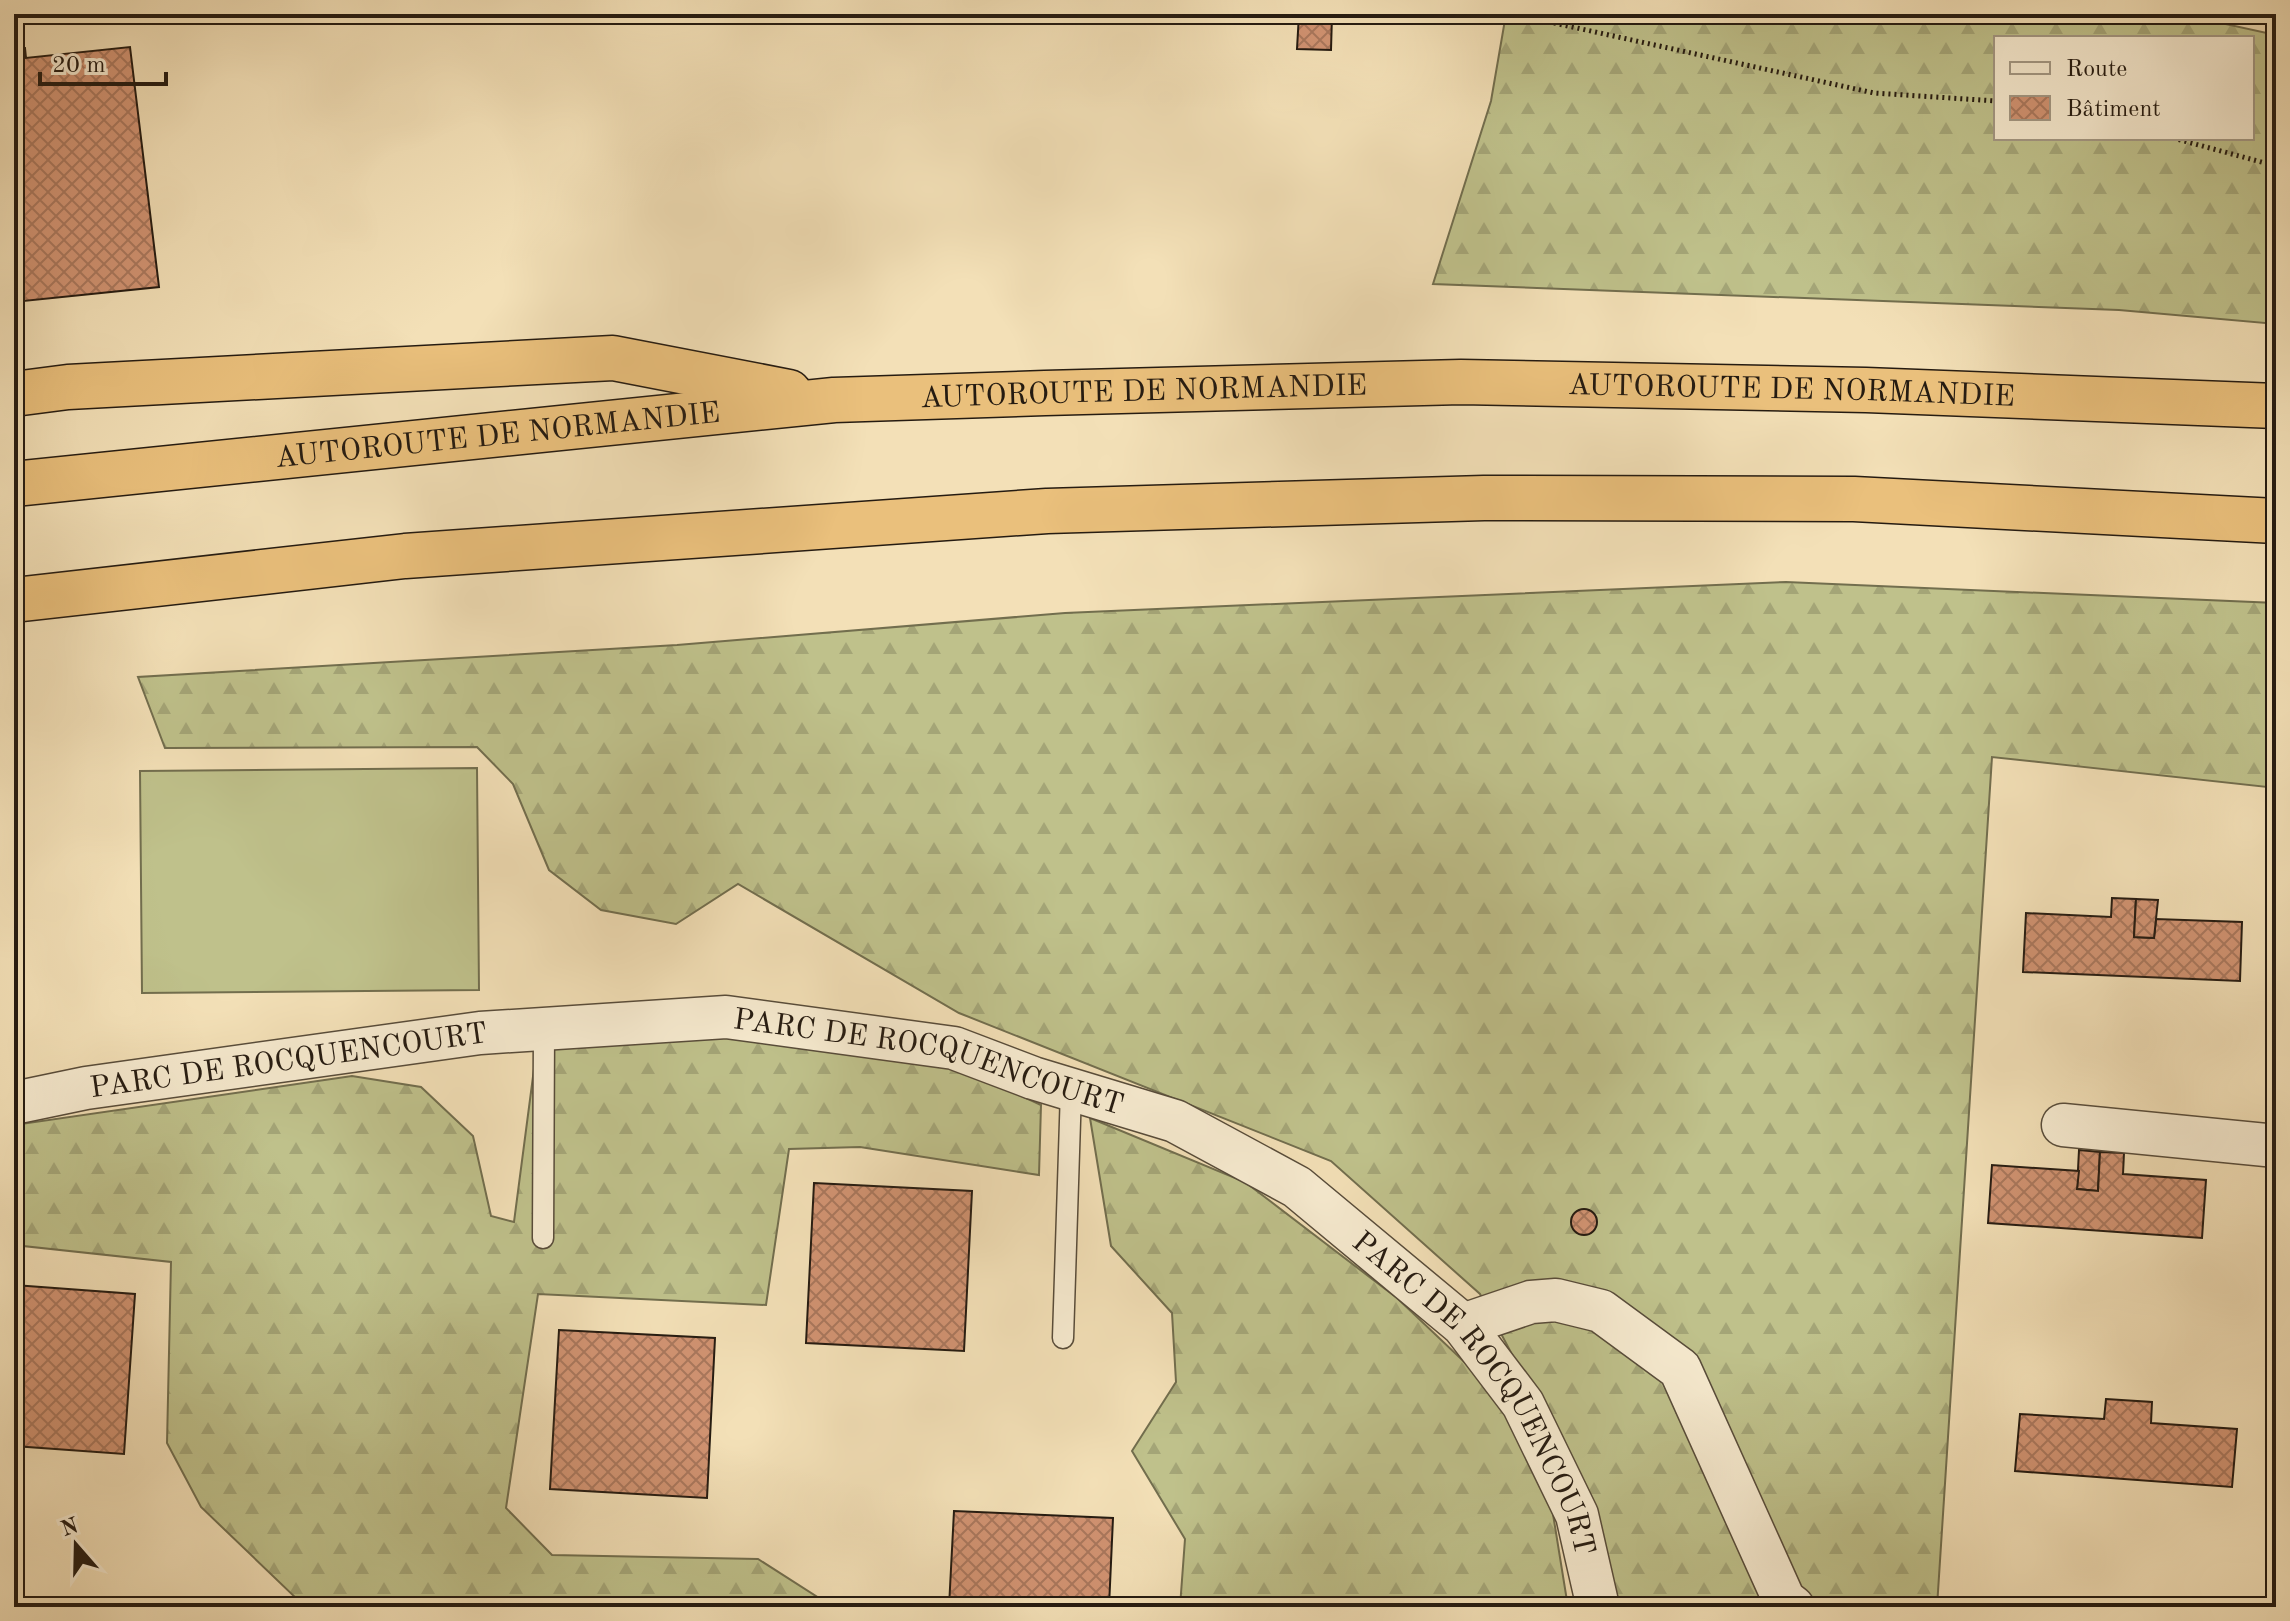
<svg xmlns="http://www.w3.org/2000/svg" width="2290" height="1621" viewBox="0 0 2290 1621" font-family="'Old Standard TT',serif">
<style>
.forest{fill:url(#forest-firs);stroke:#726e4e;stroke-width:2;fill-rule:evenodd}
.pitch{fill:#bfc18b;stroke:#726e4e;stroke-width:2}
.building{fill:url(#building-cross-hatch);stroke:#251b11;stroke-width:2}
.lines{fill:none;stroke-linecap:round;stroke-linejoin:round}
.lane-casing{stroke:#584c3a;stroke-width:23}
.street-casing{stroke:#584c3a;stroke-width:45}
.highway-casing{stroke:#251b11;stroke-width:47}
.path{stroke:#251b11;stroke-width:5;stroke-dasharray:2 4;stroke-linecap:butt}
.lane{stroke:#f7ebd0;stroke-width:20}
.street{stroke:#f7ebd0;stroke-width:42}
.highway{stroke:#eac07c;stroke-width:44}
.labels{text-anchor:middle;stroke-width:6;stroke-linejoin:round;paint-order:stroke}
.street-label{font-size:30px;fill:#251b11;stroke:#f7ebd0}
</style>
<defs>
<pattern id="forest-firs" width="22" height="20" patternUnits="userSpaceOnUse" patternTransform="scale(2)"><rect width="22" height="20" fill="#bfc18b"/><path d="M5 1l3.5 6h-7zM16 11l3.5 6h-7z" fill="#a4a577"/></pattern>
<pattern id="building-cross-hatch" width="8" height="8" patternUnits="userSpaceOnUse" patternTransform="scale(2)"><rect width="8" height="8" fill="#d19372"/><path d="M0 0l8 8M0 8l8-8" fill="none" stroke="#a9775c"/></pattern>
</defs>
<rect width="100%" height="100%" fill="#f3e0b7"/>
<filter id="stains"><feTurbulence type="fractalNoise" baseFrequency=".0025" numOctaves="4"/><feColorMatrix values="0 0 0 0 .2 0 0 0 0 .09 0 0 0 0 .02 0 0 0 .5 -.17"/></filter>
<radialGradient id="worn" r=".72"><stop offset=".6" stop-color="#630" stop-opacity="0"/><stop offset="1" stop-color="#630" stop-opacity=".3"/></radialGradient>
<!-- forest -->
<g class="forest">
<path d="M1506,14H2180L2276,35V324L2119,310L1433,284L1491,101ZM1996,38H2252V138H1996Z"/>
<path d="M1786,582L2276,603V788L1992,757L1937,1607H1615L1597,1515L1480,1294L1331,1161L959,1013L738,884L676,924L601,910L549,870L513,784L477,747L165,748L138,677L677,645L1065,613Z"/>
<path d="M743,1034L953,1064L1041,1105L1039,1175L860,1147L789,1149L766,1305L538,1294L506,1508L552,1555L758,1559L833,1607H296L297,1599L201,1507L167,1443L171,1262L14,1245V1125L352,1076L421,1087L473,1136L491,1216L514,1222L537,1046Z"/>
<path d="M1090,1118L1245,1182L1397,1298L1496,1392L1552,1508L1568,1607H1180L1185,1539L1132,1451L1176,1382L1172,1313L1111,1246Z"/>
</g>
<!-- pitch -->
<path class="pitch" d="M477,768L479,990L142,993L140,771Z"/>
<!-- building -->
<g class="building">
<path d="M1299,14L1332,15L1331,50L1297,49Z"/>
<path d="M130,47L159,287L14,302V49L25,48L26,58Z"/>
<path d="M2112,898L2136,899L2134,937L2154,938L2156,919L2242,922L2240,981L2023,972L2026,913L2111,917Z"/>
<path d="M2136,899L2158,900L2154,938L2134,937Z"/>
<path d="M2079,1150L2100,1152L2098,1191L2077,1189Z"/>
<path d="M2100,1152L2124,1153L2123,1174L2206,1180L2202,1238L1988,1223L1992,1165L2079,1171L2077,1189L2098,1191Z"/>
<path d="M814,1183L972,1191L964,1351L806,1343Z"/>
<circle cx="1584" cy="1222" r="13"/>
<path d="M14,1285L135,1294L124,1454L14,1446Z"/>
<path d="M559,1330L715,1338L707,1498L550,1489Z"/>
<path d="M2106,1399L2152,1402L2151,1423L2237,1429L2232,1487L2015,1471L2020,1414L2104,1419Z"/>
<path d="M954,1511L1113,1518L1109,1607H949Z"/>
</g>
<g class="lines">
<!-- lane casing -->
<g class="lane-casing">
<g id="lane">
<path d="M543,1238L544,1029"/>
<path d="M1063,1338L1071,1090"/>
</g>
</g>
<!-- street casing -->
<g class="street-casing">
<g id="street">
<path id="s1" d="M14,1103L86,1088L480,1033L726,1017L954,1048L1033,1078L1175,1121L1297,1187L1463,1325L1523,1404L1577,1515L1598,1607"/>
<path d="M2063,1125L2276,1146"/>
<path d="M1463,1325L1531,1302L1556,1300L1601,1311L1680,1369L1784,1600L1793,1607"/>
</g>
</g>
<!-- highway casing -->
<g class="highway-casing">
<g id="highway">
<path d="M14,394L68,387L613,358L789,392"/>
<path id="s2" d="M14,484L834,400L1045,393L1461,382L1866,390L2276,406"/>
<path d="M14,600L405,556L1047,511L1484,498L1854,499L2276,521"/>
</g>
</g>
<!-- path -->
<g class="path">
<path d="M1513,14L1874,93L1996,101"/>
<path d="M2173,138L2276,166"/>
</g>
<!-- lane -->
<use href="#lane" class="lane"/>
<!-- street -->
<use href="#street" class="street"/>
<!-- highway -->
<use href="#highway" class="highway"/>
</g>
<g class="labels">
<!-- street labels -->
<g class="street-label">
<text dy="10" stroke="none"><textPath href="#s2" startOffset="1782">AUTOROUTE DE NORMANDIE</textPath></text>
<text dy="10" stroke="none"><textPath href="#s2" startOffset="1134">AUTOROUTE DE NORMANDIE</textPath></text>
<text dy="10" stroke="none"><textPath href="#s2" startOffset="486">AUTOROUTE DE NORMANDIE</textPath></text>
<text dy="10" stroke="none"><textPath href="#s1" startOffset="278">PARC DE ROCQUENCOURT</textPath></text>
<text dy="10" stroke="none"><textPath href="#s1" startOffset="926">PARC DE ROCQUENCOURT</textPath></text>
<text dy="10" stroke="none"><textPath href="#s1" startOffset="1598">PARC DE ROCQUENCOURT</textPath></text>
</g>
</g>
<!-- margin -->
<rect width="2290" height="1621" fill="none" stroke="#f3e0b7" stroke-width="48"/>
<rect x="16" y="16" width="2258" height="1589" fill="none" stroke="#251b11" stroke-width="4"/>
<rect x="24" y="24" width="2242" height="1573" fill="none" stroke="#251b11" stroke-width="2"/>
<!-- legend -->
<rect x="1994" y="36" width="260" height="104" fill="#f7ebd0" stroke="#a39884" stroke-width="2"/>
<rect x="2010" y="62" width="40" height="12" fill="#f7ebd0" stroke="#a39884" stroke-width="2"/>
<text x="2066" y="76" font-size="24" fill="#251b11">Route</text>
<rect x="2010" y="96" width="40" height="24" fill="url(#building-cross-hatch)" stroke="#a39884" stroke-width="2"/>
<text x="2066" y="116" font-size="24" fill="#251b11">Bâtiment</text>
<!-- north arrow -->
<g transform="translate(76 1545) rotate(340)" stroke="#f7ebd0" stroke-width="6" paint-order="stroke">
<path d="M0-6L14 30L0 20L-14 30Z" fill="#251b11"/>
<text y="-12" font-size="22" font-weight="bold" text-anchor="middle" fill="#251b11">N</text>
</g>
<!-- scale -->
<path d="M40 72v12h126v-12" fill="none" stroke="#251b11" stroke-width="4"/>
<text x="52" y="72" font-size="24" fill="#251b11" stroke="#f7ebd0" stroke-width="6" paint-order="stroke">20 m</text>
<rect width="100%" height="100%" filter="url(#stains)"/>
<rect width="100%" height="100%" fill="url(#worn)"/>
</svg>
